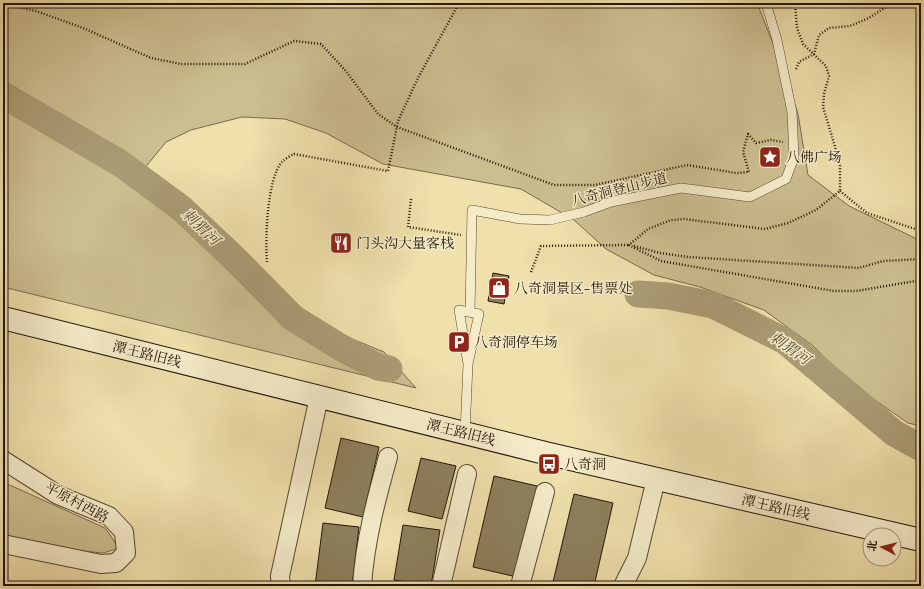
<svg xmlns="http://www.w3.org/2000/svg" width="924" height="589" viewBox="0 0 924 589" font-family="Cardo,'Noto Serif SC',serif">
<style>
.green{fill:#ccbe90;stroke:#786a4b}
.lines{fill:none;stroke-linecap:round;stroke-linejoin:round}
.river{stroke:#aa9b74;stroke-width:27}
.building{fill:#8d7f5c;stroke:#231606}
.lane-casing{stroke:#564830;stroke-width:10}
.street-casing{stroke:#564830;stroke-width:20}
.secondary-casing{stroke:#231606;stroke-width:24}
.path{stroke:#231606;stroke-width:2.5;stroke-dasharray:1 2;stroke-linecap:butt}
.lane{stroke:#f5ebc9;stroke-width:9}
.street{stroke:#f5ebc9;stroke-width:18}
.secondary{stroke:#f5ebc9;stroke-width:22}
.labels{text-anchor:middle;stroke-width:3;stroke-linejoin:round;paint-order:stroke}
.poi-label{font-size:14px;fill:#231606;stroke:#f5ebc9;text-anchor:start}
.street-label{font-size:14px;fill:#231606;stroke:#f5ebc9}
.water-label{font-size:15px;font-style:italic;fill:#594b32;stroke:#f5ebc9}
</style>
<rect width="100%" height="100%" fill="#efe0ac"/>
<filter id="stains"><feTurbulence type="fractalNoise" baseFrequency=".005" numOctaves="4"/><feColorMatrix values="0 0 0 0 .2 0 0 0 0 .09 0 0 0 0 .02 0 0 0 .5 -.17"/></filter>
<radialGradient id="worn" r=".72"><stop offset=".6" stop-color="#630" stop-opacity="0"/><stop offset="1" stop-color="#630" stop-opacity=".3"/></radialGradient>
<!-- green -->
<g class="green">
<path d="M3,3H757L787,79L798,114L808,175L849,206L921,241V426L908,423L853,385L812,345L764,310L700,287L654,275L606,249L574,220L521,189L383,164L326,133L285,119L242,117L191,130L166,142L130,186L183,220L230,266L276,299L328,329L384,352L416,388L3,287Z"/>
<path d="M3,482L105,528L119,548L103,553L3,543Z"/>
</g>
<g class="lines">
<!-- river -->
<g class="river">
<path d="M3,95L120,163L181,208L236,260L293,318L340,347L378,367L389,369"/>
<path d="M638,294L668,296L713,305L785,341L894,433L921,448"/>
</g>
</g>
<!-- building -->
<g class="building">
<path d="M493,273L509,276L504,304L488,301Z"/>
<path d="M341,438L379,447L363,517L325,508Z"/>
<path d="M421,458L456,466L442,519L408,511Z"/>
<path d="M494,476L537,486L517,577L473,567Z"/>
<path d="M574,494L613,503L594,586H568L553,582Z"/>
<path d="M323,523L359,527L352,586H315Z"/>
<path d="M403,525L440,530L431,586L394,580Z"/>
</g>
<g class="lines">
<!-- lane casing -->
<g class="lane-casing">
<g id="lane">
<path d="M470,312L472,210L520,219L550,220L584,212L611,202L681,188L750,197L786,179L794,157L792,112L777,40L766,3"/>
<path d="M465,433L468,364L479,314L459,310L468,364"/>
</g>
</g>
<!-- street casing -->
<g class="street-casing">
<g id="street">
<path d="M3,460L58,495L109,516L124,532L126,553L116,563L101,564L3,544"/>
<path d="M281,586L280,576L319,397"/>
<path d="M362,586C365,541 376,500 388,457"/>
<path d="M441,586L467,474"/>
<path d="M520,586L545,492"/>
<path d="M623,586L637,558L656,479"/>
</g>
</g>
<!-- secondary casing -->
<g class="secondary-casing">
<path id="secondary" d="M3,318L549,454L921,540"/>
</g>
<!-- path -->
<g class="path">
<path d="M795,3L797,28L803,44L826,66L829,76L824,94L823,107L840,163V191L816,210L788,223L765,229L684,219L671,220L648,229L629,245L661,261L834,291H856L921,280"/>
<path d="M3,4L36,11L83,28L151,58L181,64H245L294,41L321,44L345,70L378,114L397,127L554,185H595L687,165L736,173L749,172L743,152L748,134L756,143L771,140L783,142"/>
<path d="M796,69L799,62L814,54L819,35L829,28L850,26L869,18L892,3"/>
<path d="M840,191L867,213L921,231"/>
<path d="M411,199L408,227L461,235"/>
<path d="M634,246L660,253L688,257L859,268L883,261L921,259"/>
<path d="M267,262C265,240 267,178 282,162C285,159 290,156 294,154L388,171L398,121L418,78L459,3"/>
<path d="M531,272L541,246L629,245"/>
</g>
<!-- lane -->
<use href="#lane" class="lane"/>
<!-- street -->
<use href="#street" class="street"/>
<!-- secondary -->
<use href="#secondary" class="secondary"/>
</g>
<!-- icons -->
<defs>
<g id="sight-square" transform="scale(1.15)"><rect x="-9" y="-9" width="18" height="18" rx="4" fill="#8f2418" stroke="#f5ebc9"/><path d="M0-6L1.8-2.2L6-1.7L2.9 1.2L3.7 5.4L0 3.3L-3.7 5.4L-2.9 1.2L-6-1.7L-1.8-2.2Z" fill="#fff"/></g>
<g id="restaurant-square" transform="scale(1.15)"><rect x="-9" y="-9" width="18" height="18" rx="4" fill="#8f2418" stroke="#f5ebc9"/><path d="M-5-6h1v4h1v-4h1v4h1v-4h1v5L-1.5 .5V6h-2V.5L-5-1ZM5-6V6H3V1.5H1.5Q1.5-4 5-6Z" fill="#fff"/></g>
<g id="shop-square" transform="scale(1.15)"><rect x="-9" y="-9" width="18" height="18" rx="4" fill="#8f2418" stroke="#f5ebc9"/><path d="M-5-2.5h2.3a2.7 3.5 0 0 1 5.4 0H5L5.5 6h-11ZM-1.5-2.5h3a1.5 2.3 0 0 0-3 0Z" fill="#fff"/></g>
<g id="parking-square" transform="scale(1.15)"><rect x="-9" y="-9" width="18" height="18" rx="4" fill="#8f2418" stroke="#f5ebc9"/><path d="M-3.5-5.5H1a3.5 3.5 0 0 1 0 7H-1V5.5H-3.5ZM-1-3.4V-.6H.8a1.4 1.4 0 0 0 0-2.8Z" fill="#fff"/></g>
<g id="bus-square" transform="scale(1.15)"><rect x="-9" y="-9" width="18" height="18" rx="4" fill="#8f2418" stroke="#f5ebc9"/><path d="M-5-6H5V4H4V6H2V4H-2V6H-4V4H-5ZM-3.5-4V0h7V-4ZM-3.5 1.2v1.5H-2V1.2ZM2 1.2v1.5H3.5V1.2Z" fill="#fff"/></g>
</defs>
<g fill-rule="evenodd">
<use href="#sight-square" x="770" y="157"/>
<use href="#restaurant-square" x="341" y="243"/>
<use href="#shop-square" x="499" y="288"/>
<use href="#parking-square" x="459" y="342"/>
<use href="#bus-square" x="549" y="464"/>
</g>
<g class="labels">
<!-- poi labels -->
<g class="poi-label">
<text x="786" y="162">八佛广场</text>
<text x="356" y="248">门头沟大量客栈</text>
<text x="514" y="293">八奇洞景区-售票处</text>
<text x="474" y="347">八奇洞停车场</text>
<text x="564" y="469">八奇洞</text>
</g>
<!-- street labels -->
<g class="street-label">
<text transform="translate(619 189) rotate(-14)" y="5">八奇洞登山步道</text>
<text transform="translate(147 354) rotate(14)" y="5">潭王路旧线</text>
<text transform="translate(461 432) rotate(14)" y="5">潭王路旧线</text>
<text transform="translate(77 502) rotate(28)" y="5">平原村西路</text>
<text transform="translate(776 507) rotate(13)" y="5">潭王路旧线</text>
</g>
<!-- water labels -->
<g class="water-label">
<text transform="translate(201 227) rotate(43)" y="5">刺猬河</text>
<text transform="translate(790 348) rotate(35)" y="5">刺猬河</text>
</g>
</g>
<!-- margin -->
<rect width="924" height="589" fill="none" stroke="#efe0ac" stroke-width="16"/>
<rect x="4" y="4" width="916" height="581" fill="none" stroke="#231606" stroke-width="2"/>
<rect x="8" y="8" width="908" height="573" fill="none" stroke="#231606"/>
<!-- north arrow -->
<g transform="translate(882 547) rotate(277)"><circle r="19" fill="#f5ebc9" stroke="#a1967b"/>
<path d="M0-3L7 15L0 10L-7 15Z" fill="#8f2418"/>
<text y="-6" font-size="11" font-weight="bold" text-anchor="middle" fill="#231606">北</text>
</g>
<rect width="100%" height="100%" filter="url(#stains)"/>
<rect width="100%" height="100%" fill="url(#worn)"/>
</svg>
